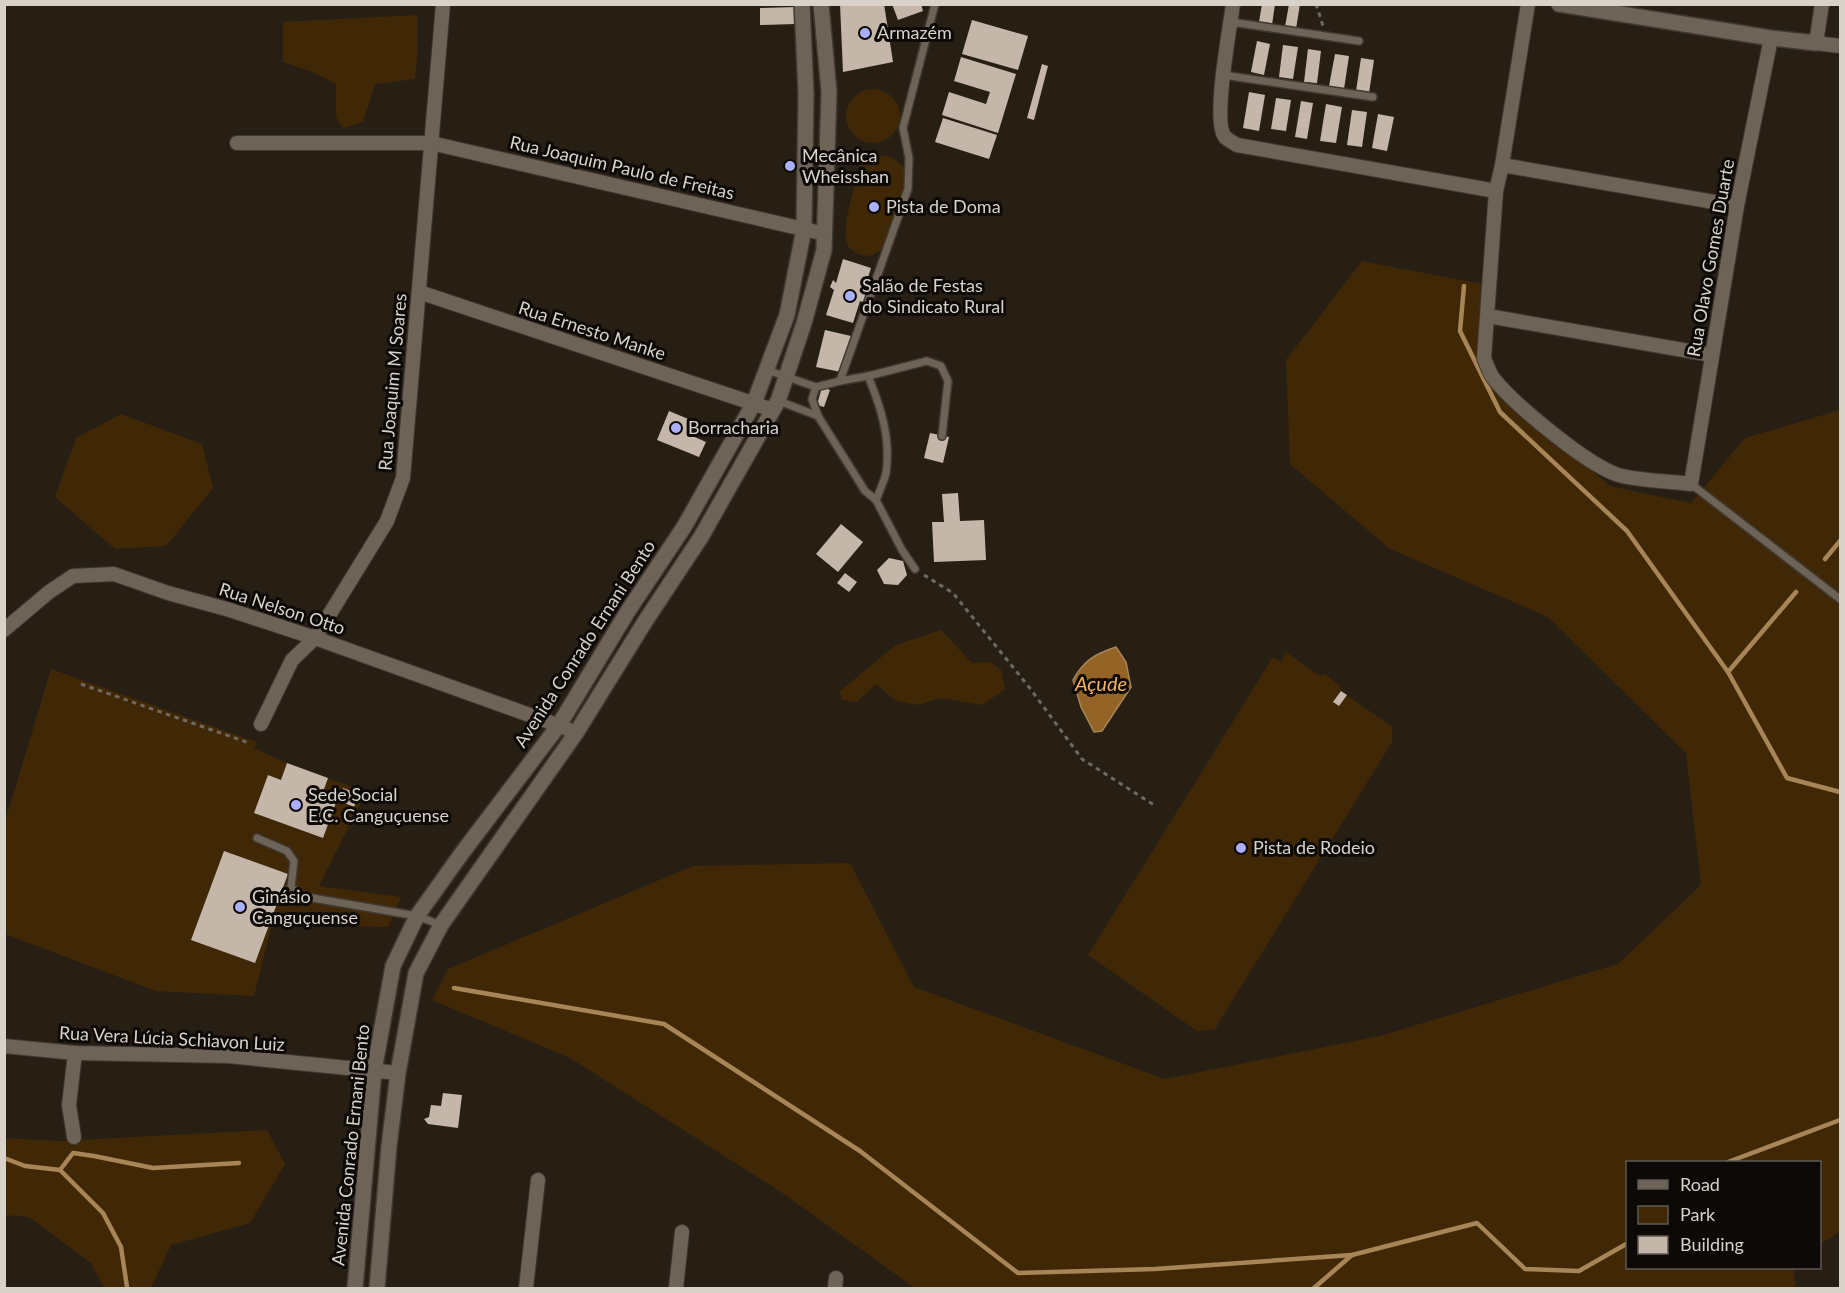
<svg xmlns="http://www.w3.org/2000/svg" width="1845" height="1293" viewBox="0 0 1845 1293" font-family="Lato,sans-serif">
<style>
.green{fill:#402807}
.water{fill:#936425;stroke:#a88557;stroke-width:1.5}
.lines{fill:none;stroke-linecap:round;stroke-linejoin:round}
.stream{stroke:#a88557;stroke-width:4.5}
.building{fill:#c4b7a9}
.service-casing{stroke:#403832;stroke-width:10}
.minor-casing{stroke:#403832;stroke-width:16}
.tertiary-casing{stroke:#403832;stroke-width:18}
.path{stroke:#70695f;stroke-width:3;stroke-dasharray:4.5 4.5;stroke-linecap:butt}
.service{stroke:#6e6357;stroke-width:7}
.minor{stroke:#6e6357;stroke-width:14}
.tertiary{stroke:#6e6357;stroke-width:15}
.poi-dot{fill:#aab0fb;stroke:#0d0906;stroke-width:2}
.labels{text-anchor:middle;stroke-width:6;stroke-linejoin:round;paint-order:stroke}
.poi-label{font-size:18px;fill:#d8d2cb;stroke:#0d0906;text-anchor:start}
.street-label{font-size:18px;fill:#d8d2cb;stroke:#0d0906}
.water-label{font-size:20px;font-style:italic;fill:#f6b25d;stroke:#0d0906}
</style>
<rect width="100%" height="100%" fill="#281f14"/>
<!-- green -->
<g class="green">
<path d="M417,15V60L415,79L375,84L363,122L343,128L336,117V84L313,72L283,62V22Z"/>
<circle cx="873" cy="116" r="27"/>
<path d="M884,155L894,159L903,167L906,183L889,240L884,249L869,256C861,255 853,253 848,246C840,232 855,185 859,168C866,159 873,157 884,155Z"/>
<path d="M1362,261L1482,284V376L1610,486L1691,503L1745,438L1840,410V1232L1820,1244V1162H1628V1268H1793L1796,1288H915L781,1192L570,1058L432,1000L448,969L693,866L850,863L914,987L1165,1079L1380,1036L1618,964L1701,885L1686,753L1548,617L1390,549L1290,464L1286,360Z"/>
<path d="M121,414L202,444L213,488L166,546L115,549L55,497L76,438Z"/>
<path d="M941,630L972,663L990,662L1001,670L1005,689L982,705L941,698L917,705L895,700L876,684L857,702L842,700L840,691L896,645Z"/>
<path d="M1286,652L1320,676L1325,674L1340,686L1341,691L1392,727V742L1215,1029L1197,1031L1088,955L1273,657L1281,662Z"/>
<path d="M51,669L257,742L254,748L287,763L366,792L319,886L401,897L388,927L272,924L254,996L156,991L5,934L4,825Z"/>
<path d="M267,1130L285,1164L250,1223L171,1245L151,1288H104L91,1263L29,1217L5,1215L4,1138L60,1141Z"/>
</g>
<!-- water -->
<path class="water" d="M1116,647L1126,662L1131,687L1102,731L1094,732L1081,707L1073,680C1084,660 1095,654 1116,647Z"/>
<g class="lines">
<!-- stream -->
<g class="stream">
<path d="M1464,286L1460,331L1500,412L1627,531L1728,672L1787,778L1840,792"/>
<path d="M1825,559L1840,541"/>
<path d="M1728,672L1796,592"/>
<path d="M454,988L664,1024L860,1151L1018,1273L1155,1269L1352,1255"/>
<path d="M4,1158L25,1166L60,1170L103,1213L121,1247L127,1287"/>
<path d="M1728,1162L1840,1120"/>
<path d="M60,1170L73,1153L94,1156L153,1168L239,1163"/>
<path d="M1314,1288L1352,1255L1477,1223L1525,1269L1579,1271L1628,1243"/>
</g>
</g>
<!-- building -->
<g class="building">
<path d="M840,4H884L893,62L843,72Z"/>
<path d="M892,4H921L923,11L898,20Z"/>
<path d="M1262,4H1275L1272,25L1259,22Z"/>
<path d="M1289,4H1300L1296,29L1285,27Z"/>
<path d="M796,7V24L760,25V8Z"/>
<path d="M972,20L1028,36L1018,70L962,54Z"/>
<path d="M1257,41L1270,44L1264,75L1251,72Z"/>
<path d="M1283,45L1298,47L1293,79L1279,77Z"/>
<path d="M1308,49L1321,51L1317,83L1304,82Z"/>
<path d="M1335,54L1349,56L1344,89L1329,86Z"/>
<path d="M961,57L1016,74L998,133L942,115L949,92L986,104L990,92L954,81Z"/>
<path d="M1361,58L1374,60L1369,93L1356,91Z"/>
<path d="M1042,64L1048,66L1034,120L1027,118Z"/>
<path d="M1249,92L1265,95L1259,131L1243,128Z"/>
<path d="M1276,98L1291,100L1286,131L1271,129Z"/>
<path d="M1301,101L1313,103L1307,139L1295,137Z"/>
<path d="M1326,104L1342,107L1336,143L1320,141Z"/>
<path d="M1352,110L1367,112L1362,147L1347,145Z"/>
<path d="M1378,114L1394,117L1387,151L1372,148Z"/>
<path d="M943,118L997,135L989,159L935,142Z"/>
<path d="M843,259L871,268L865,287L870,289L866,303L860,301L853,323L826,315L834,290L830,287L833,280L836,283Z"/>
<path d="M825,330L851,336L841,372L816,367Z"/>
<path d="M822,387L830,390L824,407L817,405Z"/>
<path d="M669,411L693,421L688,434L706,442L699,457L657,440Z"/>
<path d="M930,433L949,437L943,463L924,458Z"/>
<path d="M958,493L960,521L984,520L986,560L934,562L932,522H944L942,494Z"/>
<path d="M841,524L863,542L838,572L816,554Z"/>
<path d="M889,558L903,561L907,575L898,585L884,584L877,570Z"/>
<path d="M845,573L857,582L849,592L837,583Z"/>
<path d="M1341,691L1347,695L1339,706L1333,702Z"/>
<path d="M287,763L328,778L323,792L338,797L323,838L254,813L268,775L281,780Z"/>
<path d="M343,788L359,794L354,807L338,800Z"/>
<path d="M224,851L288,874L255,963L191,940Z"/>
<path d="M443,1093L462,1095L458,1128L428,1124L424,1119L429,1117L431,1105L441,1106Z"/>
</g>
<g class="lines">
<!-- service casing -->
<g class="service-casing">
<g id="service">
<path d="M1231,22L1359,41"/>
<path d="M1223,75L1373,97"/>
<path d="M767,370L816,387L840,381L908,189L909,158L903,128L935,4"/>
<path d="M868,376C881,407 891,439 886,473C884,482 879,492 876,500L902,550L915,569"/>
<path d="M840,381L868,376L927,361L941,366L948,381L942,436"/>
<path d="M816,387L812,399L818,416L865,491L876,500"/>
<path d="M779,401L818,416"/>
<path d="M1691,484L1840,599"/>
<path d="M257,838L287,851L294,861L291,887L301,896L417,916L441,925"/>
</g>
</g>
<!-- minor casing -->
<g class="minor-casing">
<g id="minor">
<path d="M1233,4C1230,28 1212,122 1225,137C1228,140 1234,143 1237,145L1496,191"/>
<path d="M1528,4L1502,165L1496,191L1484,358C1487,365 1489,373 1494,379C1514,404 1591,469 1622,476C1644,481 1668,481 1691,484L1737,206L1771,38"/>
<path d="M1822,4L1816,43L1840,46"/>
<path d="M237,143H431L825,234"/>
<path d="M1502,165L1737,206"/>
<path d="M419,292L773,410"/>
<path d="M1488,316L1712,355"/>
<path d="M4,630L49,592L73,576L114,574L168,593L230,610L315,638L563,727L576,733"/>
<path d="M261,724L292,660L315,638L387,521L403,478L443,4"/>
<path d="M4,1046L75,1053L228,1056L398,1073"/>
<path d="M74,1137L69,1105L75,1053"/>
<path d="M526,1288L538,1180"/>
<path d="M676,1288L682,1232"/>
<path d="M835,1288L836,1278"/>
</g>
</g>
<!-- tertiary casing -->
<g class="tertiary-casing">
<g id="tertiary">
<path d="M1559,4L1771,38L1816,43"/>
<path d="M355,1288L374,1071L393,966L417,916L462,853L559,725L628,611L684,527L754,403L787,315L804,229L806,94L802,4"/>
<path d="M377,1288L389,1146L398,1073L416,973L441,925L576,733L646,620L701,537L778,401L804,323L824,250L829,92L821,4"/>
</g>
</g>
<!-- path -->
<g class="path">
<path d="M1316,4L1323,26"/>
<path d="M924,575L953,593L1029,687L1082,759L1154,805"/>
<path d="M81,684L249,743"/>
</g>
<!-- service -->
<use href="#service" class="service"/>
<!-- minor -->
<use href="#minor" class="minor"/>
<!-- tertiary -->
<use href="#tertiary" class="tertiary"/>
</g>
<!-- markers -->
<g class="poi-dot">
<circle cx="865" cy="33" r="6"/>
<circle cx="790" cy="166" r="6"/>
<circle cx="874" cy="207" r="6"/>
<circle cx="850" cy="296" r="6"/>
<circle cx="676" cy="428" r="6"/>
<circle cx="296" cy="805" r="6"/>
<circle cx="1241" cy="848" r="6"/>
<circle cx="240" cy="907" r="6"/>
</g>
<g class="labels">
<!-- poi labels -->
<g class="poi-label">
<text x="877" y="39">Armazém</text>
<text x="802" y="162">Mecânica<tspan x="802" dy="21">Wheisshan</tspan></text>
<text x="886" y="213">Pista de Doma</text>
<text x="862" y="292">Salão de Festas<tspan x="862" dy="21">do Sindicato Rural</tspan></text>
<text x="688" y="434">Borracharia</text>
<text x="308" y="801">Sede Social<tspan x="308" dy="21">E.C. Canguçuense</tspan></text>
<text x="1253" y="854">Pista de Rodeio</text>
<text x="252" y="903">Ginásio<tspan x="252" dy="21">Canguçuense</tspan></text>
</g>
<!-- street labels -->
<g class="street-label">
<text transform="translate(622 168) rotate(13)" y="6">Rua Joaquim Paulo de Freitas</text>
<text transform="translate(1711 258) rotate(-80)" y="6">Rua Olavo Gomes Duarte</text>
<text transform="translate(592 331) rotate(18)" y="6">Rua Ernesto Manke</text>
<text transform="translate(393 382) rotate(-85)" y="6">Rua Joaquim M Soares</text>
<text transform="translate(282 609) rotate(18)" y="6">Rua Nelson Otto</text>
<text transform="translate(585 644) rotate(-57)" y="6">Avenida Conrado Ernani Bento</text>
<text transform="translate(172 1039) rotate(3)" y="6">Rua Vera Lúcia Schiavon Luiz</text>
<text transform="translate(351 1145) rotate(-84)" y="6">Avenida Conrado Ernani Bento</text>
</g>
<!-- water labels -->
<g class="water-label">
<text x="1101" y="691">Açude</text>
</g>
</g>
<!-- border -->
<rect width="1845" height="1293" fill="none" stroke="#d8d2cb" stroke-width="12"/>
<!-- legend -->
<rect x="1626" y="1161" width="195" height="108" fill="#0d0906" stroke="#5e5955" stroke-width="1.5"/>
<rect x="1638" y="1180" width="30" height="9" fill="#6e6357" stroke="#5e5955" stroke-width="1.5"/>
<text x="1680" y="1191" font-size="18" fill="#d8d2cb">Road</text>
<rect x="1638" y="1206" width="30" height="18" fill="#402807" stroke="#5e5955" stroke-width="1.5"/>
<text x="1680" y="1221" font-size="18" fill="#d8d2cb">Park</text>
<rect x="1638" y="1236" width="30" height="18" fill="#c4b7a9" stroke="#5e5955" stroke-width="1.5"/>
<text x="1680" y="1251" font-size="18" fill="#d8d2cb">Building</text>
</svg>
